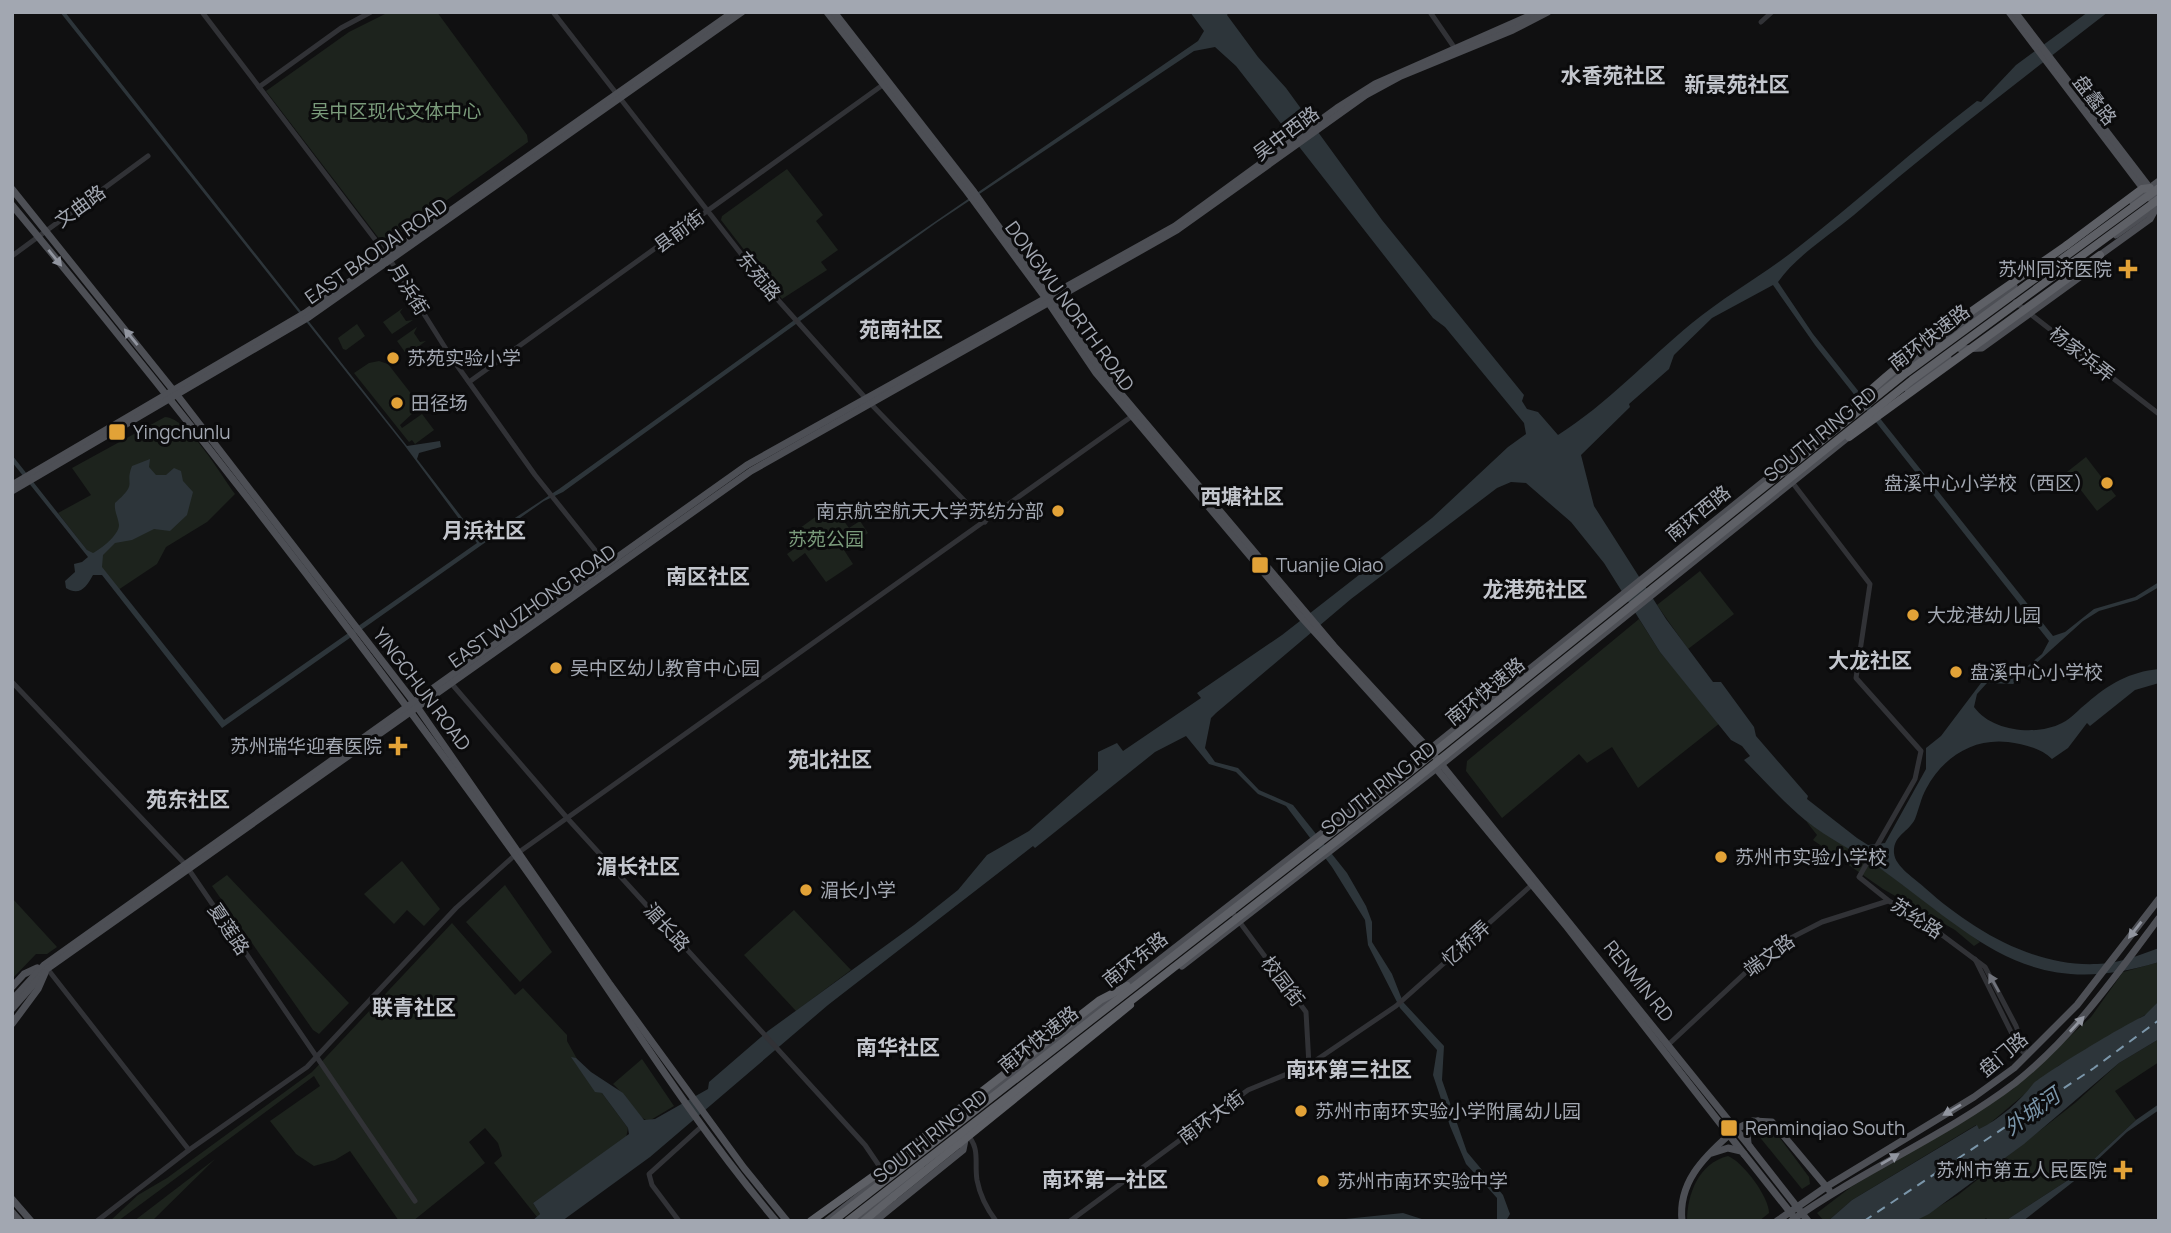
<svg xmlns="http://www.w3.org/2000/svg" width="2171" height="1233" viewBox="0 0 2171 1233" font-family="Manrope,'Noto Sans SC',sans-serif">
<style>
.green{fill:#1d231d}
.water{fill:#2d353a;fill-rule:evenodd}
.lines{fill:none;stroke-linecap:round;stroke-linejoin:round}
.ferry{stroke:#7b96aa;stroke-width:2;stroke-dasharray:9 7;stroke-linecap:butt}
.minor{stroke:#313236;stroke-width:5}
.major{stroke:#4d4f55;stroke-width:7}
.highway{stroke:#5e6066;stroke-width:8}
.major-bridge{stroke:#4d4f55;stroke-width:7}
.highway-bridge{stroke:#5e6066;stroke-width:8}
.oneway{fill:#91959f}
.oneway2{fill:#6f727a}
.poi-dot{fill:#e2a237;stroke:#0b0b0c;stroke-width:2.5}
.labels{text-anchor:middle;stroke-width:6;stroke-linejoin:round;paint-order:stroke}
.street-label{font-size:19px;fill:#a2a7b1;stroke:#0b0b0c}
.park-label{font-size:19px;fill:#7a9b7b;stroke:#0b0b0c}
.poi-label{font-size:19px;fill:#a2a7b1;stroke:#0b0b0c;text-anchor:start}
.neighbourhood-label{font-size:21px;font-weight:bold;fill:#c3c6cd;stroke:#0b0b0c}
.water-label{font-size:21px;font-style:italic;fill:#7b96aa;stroke:#0b0b0c}
</style>
<rect width="100%" height="100%" fill="#101011"/>
<!-- green -->
<g class="green">
<path d="M389,12H437L527,135L528,142L384,245L266,91L349,32Z"/>
<path d="M787,169L823,215L816,221L838,250L821,262L827,270L782,299L721,220L722,216Z"/>
<path d="M403,308L400,312L406,321L413,320L392,334L383,322Z"/>
<path d="M357,324L365,336L346,350L343,349L338,338Z"/>
<path d="M417,327L414,333L420,342L426,341L407,355L397,341Z"/>
<path d="M379,361L388,364L416,400L414,412L400,425L402,428L422,414L434,430L415,444L412,440L409,442L354,373L369,363Z"/>
<path d="M165,417C188,418 221,475 235,494L207,522L166,547L157,564L118,590L58,513L91,495L72,468Z"/>
<path d="M2086,457L2116,496L2097,511L2067,472Z"/>
<path d="M829,507L839,522L843,520L849,528L860,521L868,533L844,550L853,564L826,582L805,553L793,562L787,554L804,542L796,531Z"/>
<path d="M1700,571L1734,614L1688,649L1657,605Z"/>
<path d="M1639,619L1660,652L1720,723L1638,788L1612,747L1587,763L1579,754L1502,818L1466,771L1467,761Z"/>
<path d="M1806,821L1883,870L1980,942L1974,946L1955,930L1883,889L1813,840L1817,835Z"/>
<path d="M402,861L440,909L424,926L407,910L394,924L364,894Z"/>
<path d="M227,875L349,1003L319,1034L313,1030L212,886Z"/>
<path d="M505,885L552,952L520,982L466,922Z"/>
<path d="M12,898L57,947L47,954H36L12,979Z"/>
<path d="M794,910L851,970L796,1011L744,955Z"/>
<path d="M452,923L515,995L523,988L567,1035V1041L595,1091L602,1093L628,1128L626,1138L533,1203L540,1214L537,1217L494,1163L502,1156L498,1143L485,1128L469,1142L485,1163L413,1221H399L350,1151L335,1160L314,1166L296,1154L270,1121L320,1086L314,1076L118,1221H110L138,1195L167,1178L312,1072Z"/>
<path d="M2159,962V1001L2150,1012L2058,1066L1989,1124L1979,1129L1976,1125L1852,1200L1828,1221H1824L1817,1213L1851,1187L2013,1089L2091,1017L2123,972Z"/>
<path d="M2159,1039V1062L2115,1091L2136,1120L2079,1173L2005,1221H1989L1986,1218L1982,1221H1915L1958,1195L2075,1103L2119,1063Z"/>
<path d="M642,1059L674,1106L649,1121C634,1117 625,1094 613,1084Z"/>
<path d="M1763,1124L1771,1126L1809,1177L1810,1184L1802,1189L1758,1135V1128Z"/>
<path d="M1728,1156C1743,1162 1769,1197 1769,1213L1759,1221H1687C1687,1194 1699,1163 1728,1156Z"/>
<path d="M215,1159L152,1221H134Z"/>
</g>
<!-- water -->
<g class="water">
<path d="M60,12H65L407,446L440,441L441,447L419,453L417,459L480,541L559,489L843,285L1198,41L1204,31L1190,12H1229L1227,15L1258,57L1286,88L1382,220L1524,395L1522,401L1527,409L1538,412L1558,435C1607,404 1647,360 1692,323C1725,296 1763,275 1796,249C1858,201 1915,148 1977,101L1981,102L2016,65L2088,12H2108C2022,79 1937,143 1854,215C1830,235 1796,256 1778,282L1813,334L2053,636L2065,632L2094,609L2135,597L2159,582V587L2137,600L2099,611L2083,621L2013,684L1987,683L1977,694L1974,707C1992,732 2037,736 2062,723C2071,719 2079,709 2087,703C2109,684 2129,672 2159,669V683L2135,690L2090,726L2087,723L2068,748L2052,759C2041,748 2023,744 2008,742C1973,738 1943,757 1926,789C1921,798 1919,809 1915,819C1908,833 1893,835 1894,853C1895,867 1916,879 1925,888C1971,929 2033,967 2097,964C2118,964 2139,955 2159,948V962C2029,1002 1978,939 1881,869C1857,852 1828,839 1805,820C1783,802 1764,780 1744,760L1750,756L1742,746L1731,740L1660,652L1604,563L1571,522L1526,483L1511,482L1497,488L1351,599L1216,713L1211,718L1205,748L1215,762L1238,768L1259,790L1293,805L1347,873L1366,906L1372,922V942L1392,974L1403,1002L1444,1046L1442,1080L1467,1152L1503,1195L1510,1214L1506,1221H1497V1198L1466,1164L1450,1126L1433,1075L1437,1050L1400,1008L1368,945L1365,920L1332,867L1286,806L1258,794L1236,772L1209,764L1186,736L1155,752L1035,848L1033,846L828,1005L650,1157L562,1221H532L540,1214L533,1203L629,1134L628,1128L602,1093L595,1092L571,1057L576,1058L591,1072L623,1093L644,1120L655,1119L708,1089L709,1082L768,1031L914,925L958,890L987,855L1029,831L1098,770V752L1117,743L1123,751L1201,698L1197,693L1282,635L1432,518L1508,447L1526,434L1524,423L1445,327L1433,318L1236,66L1215,47L1194,51L936,223L563,492L544,501L222,728L102,575H93C87,586 80,597 66,588L65,581L75,572L74,564L82,562L88,557L12,462V455L87,550L93,553C101,549 119,535 119,525C118,516 114,512 115,503C139,482 124,486 132,466L150,459L149,467L156,475H166L174,468L181,471L183,481L193,492L187,515L170,531L154,529L132,540L115,543L103,555L102,567L224,720L477,543L405,446ZM1773,285L1815,345L2049,641L2042,654L2012,679L1993,677L1981,683L1941,736L1926,748V769L1885,843L1868,845L1857,838L1807,799L1808,796L1756,736L1754,727L1721,682H1713L1666,619L1594,506L1581,455L1630,407L1629,404L1669,369L1674,355L1712,318Z"/>
<path d="M2159,1001V1039L2119,1063L2024,1144L1929,1214L1915,1221H1828L1852,1200L1977,1125L1979,1129C2000,1119 2020,1101 2033,1084C2041,1075 2129,1022 2144,1016Z"/>
<path d="M2159,1104V1110L2127,1132L2078,1178L2023,1221H2005L2079,1173L2136,1120Z"/>
<path d="M1403,1213L1428,1221H1326Z"/>
</g>
<g class="lines">
<!-- ferry -->
<path class="ferry" d="M1864,1221L2094,1068L2159,1020"/>
<!-- minor -->
<g class="minor">
<path d="M202,12L387,255L451,357L535,475L607,565"/>
<path d="M553,12L770,291L869,402L985,522"/>
<path d="M1430,12L1456,50"/>
<path d="M1761,22L1772,12"/>
<path d="M259,87L341,28L371,12"/>
<path d="M12,256L148,156"/>
<path d="M2015,302L2159,414"/>
<path d="M469,382L884,84"/>
<path d="M1782,469L1870,584L1856,678L1921,751L1915,779L1859,877L1889,901L1930,926L1985,967L2016,1026L2027,1056"/>
<path d="M12,682L185,864L415,1201"/>
<path d="M451,683L568,819L865,1145L882,1170"/>
<path d="M1230,909L1306,1012L1309,1065"/>
<path d="M1975,959L2018,1046L2026,1055"/>
<path d="M46,967L189,1150"/>
<path d="M1669,1044L1773,947L1822,922L1888,901"/>
<path d="M966,1133C981,1149 974,1161 977,1180C980,1196 987,1209 996,1221"/>
<path d="M97,1221L189,1150L307,1067L456,908L515,855L1135,414"/>
<path d="M679,1221L652,1185L649,1174L702,1126"/>
<path d="M1070,1221L1248,1090L1309,1065L1396,1006L1535,882"/>
</g>
<!-- major -->
<g class="major">
<path d="M827,12L965,189L1044,296L1096,373L1302,618L1427,756"/>
<path d="M834,12L974,192L1100,369L1334,646L1429,749L1750,1147"/>
<path d="M2009,12L2157,207"/>
<path d="M2015,12L2159,200"/>
<path d="M12,189L177,395L413,701L609,983L744,1168L787,1221"/>
<path d="M2132,201L2159,181"/>
<path d="M12,205C186,415 354,631 513,852C602,974 678,1105 776,1221"/>
<path d="M2116,235L2159,205"/>
<path d="M1961,349L1982,348L2091,269L2100,255L2150,219L2155,210"/>
<path d="M1908,390L1948,358"/>
<path d="M1865,400L2014,286"/>
<path d="M12,485L305,313L733,12"/>
<path d="M12,491L309,317L742,12"/>
<path d="M1434,766L1567,927L1744,1154"/>
<path d="M1182,966L1442,764L1852,434"/>
<path d="M12,987L24,974L37,968"/>
<path d="M1122,989L1425,753L1834,425"/>
<path d="M12,1000L44,965L747,465L1175,226L1337,108L1375,84L1538,12"/>
<path d="M12,1009L47,969L751,471L1177,230L1366,95L1401,76L1513,30L1548,12"/>
<path d="M12,1024L38,989L45,973"/>
<path d="M1736,1129L1753,1121L1772,1122L1829,1190"/>
<path d="M1748,1143L1747,1133L1758,1121"/>
<path d="M1712,1153L1728,1148L1741,1151"/>
<path d="M12,1199L31,1221"/>
<path d="M12,1212L20,1221"/>
<path d="M827,1221L1112,996"/>
<path d="M856,1221L921,1169"/>
<path d="M875,1221L963,1150L966,1135"/>
<path d="M1682,1221C1678,1183 1703,1158 1729,1135"/>
<path d="M1777,1221L1826,1187L1974,1097L2014,1068L2077,1005L2159,899"/>
<path d="M1791,1221C1863,1170 1945,1136 2015,1083C2073,1037 2115,977 2159,918"/>
</g>
<!-- highway -->
<g class="highway">
<path d="M2067,245L2142,189L2150,188"/>
<path d="M2082,268L2100,255"/>
<path d="M811,1221L882,1170L962,1107"/>
<path d="M864,1221L893,1197"/>
</g>
<!-- major-bridge -->
<g class="major-bridge">
<path d="M1750,1147L1808,1221"/>
<path d="M1744,1154L1797,1221"/>
</g>
<!-- highway-bridge -->
<g class="highway-bridge">
<path d="M1832,428C1899,356 1987,301 2067,245"/>
<path d="M1849,437L2082,268"/>
<path d="M962,1107L1100,1000L1127,986"/>
<path d="M893,1197L1130,1005"/>
<path d="M833,1221L1401,779L1906,373L2159,188"/>
<path d="M848,1221L1407,786L1912,380L2159,199"/>
</g>
</g>
<!-- one-way arrows -->
<defs><path id="oneway-solid" d="M-6-.8H1V-3.2L6.5 0L1 3.2V.8H-6Z" transform="scale(1.75)"/></defs>
<g class="oneway">
<use href="#oneway-solid" transform="translate(55 258) rotate(51)"/>
<use href="#oneway-solid" transform="translate(131 337) rotate(-129)"/>
<use href="#oneway-solid" transform="translate(2135 930) rotate(128)"/>
<use href="#oneway-solid" transform="translate(2077 1024) rotate(-47)"/>
<use href="#oneway-solid" transform="translate(1952 1110) rotate(149)"/>
<use href="#oneway-solid" transform="translate(1890 1159) rotate(-30)"/>
</g>
<use class="oneway2" href="#oneway-solid" transform="translate(1994 983) rotate(-119)"/>
<!-- markers -->
<g class="poi-dot">
<path d="M2124.5 258.5h7v7h7v7h-7v7h-7v-7h-7v-7h7z"/>
<circle cx="393" cy="358" r="7"/>
<circle cx="397" cy="403" r="7"/>
<rect x="108" y="423" width="18" height="18" rx="3.5"/>
<circle cx="2107" cy="483" r="7"/>
<circle cx="1058" cy="511" r="7"/>
<rect x="1251" y="556" width="18" height="18" rx="3.5"/>
<circle cx="1913" cy="615" r="7"/>
<circle cx="556" cy="668" r="7"/>
<circle cx="1956" cy="672" r="7"/>
<path d="M394.5 735.5h7v7h7v7h-7v7h-7v-7h-7v-7h7z"/>
<circle cx="1721" cy="857" r="7"/>
<circle cx="806" cy="890" r="7"/>
<circle cx="1301" cy="1111" r="7"/>
<rect x="1720" y="1119" width="18" height="18" rx="3.5"/>
<path d="M2119.5 1159.5h7v7h7v7h-7v7h-7v-7h-7v-7h7z"/>
<circle cx="1323" cy="1181" r="7"/>
</g>
<g class="labels">
<!-- street labels -->
<g class="street-label">
<text transform="translate(2095 100) rotate(52)" y="7">盘蠡路</text>
<text transform="translate(1286 133) rotate(-37)" y="7">吴中西路</text>
<text transform="translate(80 206) rotate(-36)" y="7">文曲路</text>
<text transform="translate(679 231) rotate(-36)" y="7">县前街</text>
<text transform="translate(376 251) rotate(-35)" y="7">EAST BAODAI ROAD</text>
<text transform="translate(759 276) rotate(51)" y="7">东苑路</text>
<text transform="translate(409 289) rotate(58)" y="7">月浜街</text>
<text transform="translate(1070 306) rotate(54)" y="7">DONGWU NORTH ROAD</text>
<text transform="translate(1929 337) rotate(-37)" y="7">南环快速路</text>
<text transform="translate(2082 354) rotate(38)" y="7">杨家浜弄</text>
<text transform="translate(1820 434) rotate(-39)" y="7">SOUTH RING RD</text>
<text transform="translate(1698 513) rotate(-39)" y="7">南环西路</text>
<text transform="translate(532 606) rotate(-35)" y="7">EAST WUZHONG ROAD</text>
<text transform="translate(422 689) rotate(53)" y="7">YINGCHUN ROAD</text>
<text transform="translate(1485 691) rotate(-39)" y="7">南环快速路</text>
<text transform="translate(1378 788) rotate(-38)" y="7">SOUTH RING RD</text>
<text transform="translate(1917 918) rotate(33)" y="7">苏纶路</text>
<text transform="translate(667 927) rotate(48)" y="7">湄长路</text>
<text transform="translate(229 929) rotate(56)" y="7">夏莲路</text>
<text transform="translate(1466 943) rotate(-42)" y="7">忆桥弄</text>
<text transform="translate(1769 955) rotate(-36)" y="7">端文路</text>
<text transform="translate(1135 959) rotate(-38)" y="7">南环东路</text>
<text transform="translate(1283 981) rotate(53)" y="7">校园街</text>
<text transform="translate(1639 981) rotate(51)" y="7">RENMIN RD</text>
<text transform="translate(1038 1039) rotate(-38)" y="7">南环快速路</text>
<text transform="translate(2003 1054) rotate(-40)" y="7">盘门路</text>
<text transform="translate(1211 1117) rotate(-36)" y="7">南环大街</text>
<text transform="translate(930 1136) rotate(-38)" y="7">SOUTH RING RD</text>
</g>
<!-- park labels -->
<g class="park-label">
<text x="396" y="118">吴中区现代文体中心</text>
<text x="826" y="546">苏苑公园</text>
</g>
<!-- poi labels -->
<g class="poi-label">
<text x="2112" y="276" text-anchor="end">苏州同济医院</text>
<text x="407" y="365">苏苑实验小学</text>
<text x="411" y="410">田径场</text>
<text x="133" y="439">Yingchunlu</text>
<text x="2093" y="490" text-anchor="end">盘溪中心小学校（西区）</text>
<text x="1044" y="518" text-anchor="end">南京航空航天大学苏纺分部</text>
<text x="1276" y="572">Tuanjie Qiao</text>
<text x="1927" y="622">大龙港幼儿园</text>
<text x="570" y="675">吴中区幼儿教育中心园</text>
<text x="1970" y="679">盘溪中心小学校</text>
<text x="382" y="753" text-anchor="end">苏州瑞华迎春医院</text>
<text x="1735" y="864">苏州市实验小学校</text>
<text x="820" y="897">湄长小学</text>
<text x="1315" y="1118">苏州市南环实验小学附属幼儿园</text>
<text x="1745" y="1135">Renminqiao South</text>
<text x="2107" y="1177" text-anchor="end">苏州市第五人民医院</text>
<text x="1337" y="1188">苏州市南环实验中学</text>
</g>
<!-- neighbourhood labels -->
<g class="neighbourhood-label">
<text x="1613" y="83">水香苑社区</text>
<text x="1737" y="92">新景苑社区</text>
<text x="901" y="337">苑南社区</text>
<text x="1242" y="504">西塘社区</text>
<text x="484" y="538">月浜社区</text>
<text x="708" y="584">南区社区</text>
<text x="1535" y="597">龙港苑社区</text>
<text x="1870" y="668">大龙社区</text>
<text x="830" y="767">苑北社区</text>
<text x="188" y="807">苑东社区</text>
<text x="638" y="874">湄长社区</text>
<text x="414" y="1015">联青社区</text>
<text x="898" y="1055">南华社区</text>
<text x="1349" y="1077">南环第三社区</text>
<text x="1105" y="1187">南环第一社区</text>
</g>
<!-- water labels -->
<g class="water-label">
<text transform="translate(2032 1112) rotate(-36)" y="7">外城河</text>
</g>
</g>
<!-- border -->
<rect width="2171" height="1233" fill="none" stroke="#a2a7b1" stroke-width="28"/>
</svg>
